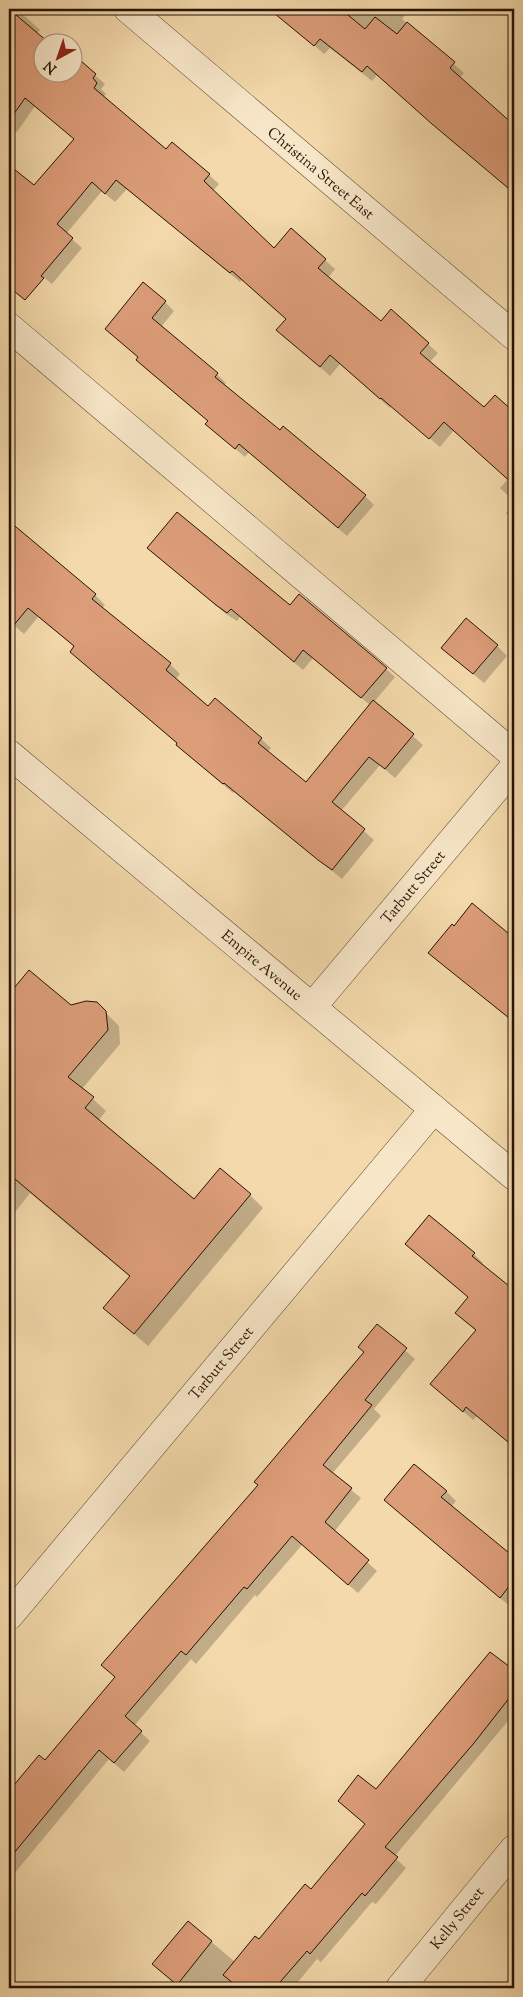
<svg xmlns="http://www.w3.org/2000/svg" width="523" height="1997" viewBox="0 0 523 1997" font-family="'Sorts Mill Goudy',serif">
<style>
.shadow{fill:#0003}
.building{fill:#dc9d79;stroke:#251205}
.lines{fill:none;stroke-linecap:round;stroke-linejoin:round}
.minor-casing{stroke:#58442e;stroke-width:29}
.minor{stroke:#f7e6c8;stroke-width:28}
.labels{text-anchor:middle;stroke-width:4.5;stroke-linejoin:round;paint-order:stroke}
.street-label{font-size:15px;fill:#251205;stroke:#f7e6c8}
</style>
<rect width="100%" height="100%" fill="#f3d9ab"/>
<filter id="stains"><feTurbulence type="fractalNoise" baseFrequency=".004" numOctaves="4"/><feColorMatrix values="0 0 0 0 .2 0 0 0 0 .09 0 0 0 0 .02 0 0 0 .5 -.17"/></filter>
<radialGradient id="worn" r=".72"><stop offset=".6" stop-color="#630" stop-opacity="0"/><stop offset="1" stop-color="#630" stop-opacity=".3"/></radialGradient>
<!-- shadow -->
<g class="shadow">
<path d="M9,9H17L40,30L37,33L48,42H42V72H72L73,56L105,84L101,89L106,94L103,97L166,150L209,175L219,184L213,191L274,250L291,230L335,269L328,278L381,323L428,344L438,353L429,363L485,409L495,397L514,414V501L500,488L508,479L454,430L440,447L391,406L390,408L340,364L330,376L278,330L287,320L242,280L240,282L127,189L115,202L102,191L66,234L82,248L52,284L18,256L9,247L19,233L9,224V166L34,187L75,139L35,106L17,132L9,127Z"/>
<path d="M288,9H410L402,19L464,73L460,78L508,121L514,115V193L444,133L378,74L372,81L330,48L324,54L281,17Z"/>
<path d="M165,302L174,311L161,327L217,374L226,383L224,386L280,432L365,496L374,505L347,536L249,452L245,457L216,433L209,422L146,369L137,360L139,358L115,337Z"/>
<path d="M514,504V521L506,513Z"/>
<path d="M9,523L95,595L105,605L102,608L170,664L180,674L175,680L208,708L261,739L271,748L268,752L306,784L370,705L313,658L303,670L240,617L237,621L226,614L158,556L290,607L386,669L395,677L374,702L423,745L395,778L380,765L341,811L374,840L342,879L234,792L233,793L187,754L178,744L81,661L71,652L75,647L38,617L24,634L9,621Z"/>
<path d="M497,646L507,656L484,683L453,657Z"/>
<path d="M472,905L514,939V1022L429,952L454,927Z"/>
<path d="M29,972L71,1007L96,1003L119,1026L120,1044L82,1089L106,1111L98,1121L194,1201L250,1195L263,1208L148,1346L105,1308L130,1277L30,1193L9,1220V996Z"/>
<path d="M406,1244L474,1254L483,1263L482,1265L514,1292V1447L477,1416L473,1420L432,1384L476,1331L456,1313L469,1298Z"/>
<path d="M377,1326L415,1359L374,1409L381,1416L332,1474L361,1498L334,1532L377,1571L358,1593L302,1545L257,1597L255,1595L196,1664L191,1659L134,1726L150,1741L124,1772L109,1759L9,1880V1792L39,1756L45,1761L116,1678L260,1486L365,1353Z"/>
<path d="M446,1491L456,1501L451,1507L514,1558V1610L386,1500Z"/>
<path d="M490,1653L514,1672V1714L394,1857L406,1868L376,1904L372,1902L321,1962L317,1959L293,1988H181L163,1973L188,1922L235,1962L311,1891L366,1825L339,1801L376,1791Z"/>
<path d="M83,1984L88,1988H80Z"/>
</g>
<!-- building -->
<g class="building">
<path d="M9,9L48,42H42V72H72L73,54L96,74L93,78L97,83L94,88L166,149L172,142L210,174L204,181L274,248L291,228L326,259L318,268L381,321L391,309L429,343L420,353L484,407L495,395L514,412V485L444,422L429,439L381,398L380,399L330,355L320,367L276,330L286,319L232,271L230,273L116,180L105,194L92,182L57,224L73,238L41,276L44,278L25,300L9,287V165L34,185L74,139L25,98L9,121Z"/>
<path d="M269,9H345L343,11L365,29L375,17L397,34L407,22L455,62L450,68L514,125V193L432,124L367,66L362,72L320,39L314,46Z"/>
<path d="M143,282L166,301L152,318L218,373L215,377L280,430L283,426L366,495L338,528L239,444L235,449L205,424L208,421L136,360L138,357L105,329Z"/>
<path d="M177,512L290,605L299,594L387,668L361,698L303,650L294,662L231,609L227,613L216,605L147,548Z"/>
<path d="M9,521L96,594L92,599L171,663L166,670L208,706L215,698L262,738L258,743L306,782L373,700L414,734L385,769L369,757L332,802L365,829L332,870L318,860L224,783L223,784L176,745L177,743L70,652L74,646L28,608L9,631Z"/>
<path d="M466,618L498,645L473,674L441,648Z"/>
<path d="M472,903L514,938V1022L428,953L452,924L454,926Z"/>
<path d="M29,970L71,1005L86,1001L97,1002L106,1011L108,1030L68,1077L94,1097L85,1108L194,1199L220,1168L251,1194L134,1334L103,1308L130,1276L9,1174V994Z"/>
<path d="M429,1215L475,1253L472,1256L514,1290V1447L466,1407L463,1412L430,1384L476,1330L455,1313L468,1297L405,1244Z"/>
<path d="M377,1324L407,1348L365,1400L372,1405L323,1465L352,1488L325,1522L369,1560L348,1585L292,1536L247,1589L244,1587L186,1655L181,1651L125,1716L142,1731L114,1763L99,1750L9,1859V1791L39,1755L45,1760L115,1677L101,1665L258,1485L254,1482L364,1352L358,1347Z"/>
<path d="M414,1464L447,1491L441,1497L514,1557V1580L500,1598L384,1500Z"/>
<path d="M490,1652L514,1670V1692L474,1743L385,1847L398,1857L365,1896L362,1893L310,1954L307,1951L275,1988H239L223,1975L255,1936L259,1939L305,1884L311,1889L365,1824L338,1801L358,1775L376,1789Z"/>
<path d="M188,1921L212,1941L177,1985L152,1964Z"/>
</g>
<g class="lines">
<!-- minor casing -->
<g class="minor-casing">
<g id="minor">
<path d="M128,9L514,336"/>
<path d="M9,327L514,755"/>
<path d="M9,754L514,1176"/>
<path d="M312,1007L514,767"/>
<path d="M9,1616L434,1109"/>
<path d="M400,1988L514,1849"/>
</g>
</g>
<!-- minor -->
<use href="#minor" class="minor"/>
</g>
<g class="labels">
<!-- street labels -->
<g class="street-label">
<text transform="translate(321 173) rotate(40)" y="5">Christina Street East</text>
<text transform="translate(413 887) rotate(-50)" y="5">Tarbutt Street</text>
<text transform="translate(262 965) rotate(40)" y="5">Empire Avenue</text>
<text transform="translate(221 1363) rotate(-50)" y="5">Tarbutt Street</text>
<text transform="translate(457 1918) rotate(-51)" y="5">Kelly Street</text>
</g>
</g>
<!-- margin -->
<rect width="523" height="1997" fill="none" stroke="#f3d9ab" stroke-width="30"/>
<rect x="10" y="10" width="503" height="1977" fill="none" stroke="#251205" stroke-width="2.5"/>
<rect x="15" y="15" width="493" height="1967" fill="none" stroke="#251205"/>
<!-- north arrow -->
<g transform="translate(58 58) rotate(220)"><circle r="24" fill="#f7e6c8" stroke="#a3917a"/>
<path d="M0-4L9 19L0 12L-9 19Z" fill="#8f2418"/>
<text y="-8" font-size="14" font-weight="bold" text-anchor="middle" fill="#251205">N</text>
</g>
<rect width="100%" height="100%" filter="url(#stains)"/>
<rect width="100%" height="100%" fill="url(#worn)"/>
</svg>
